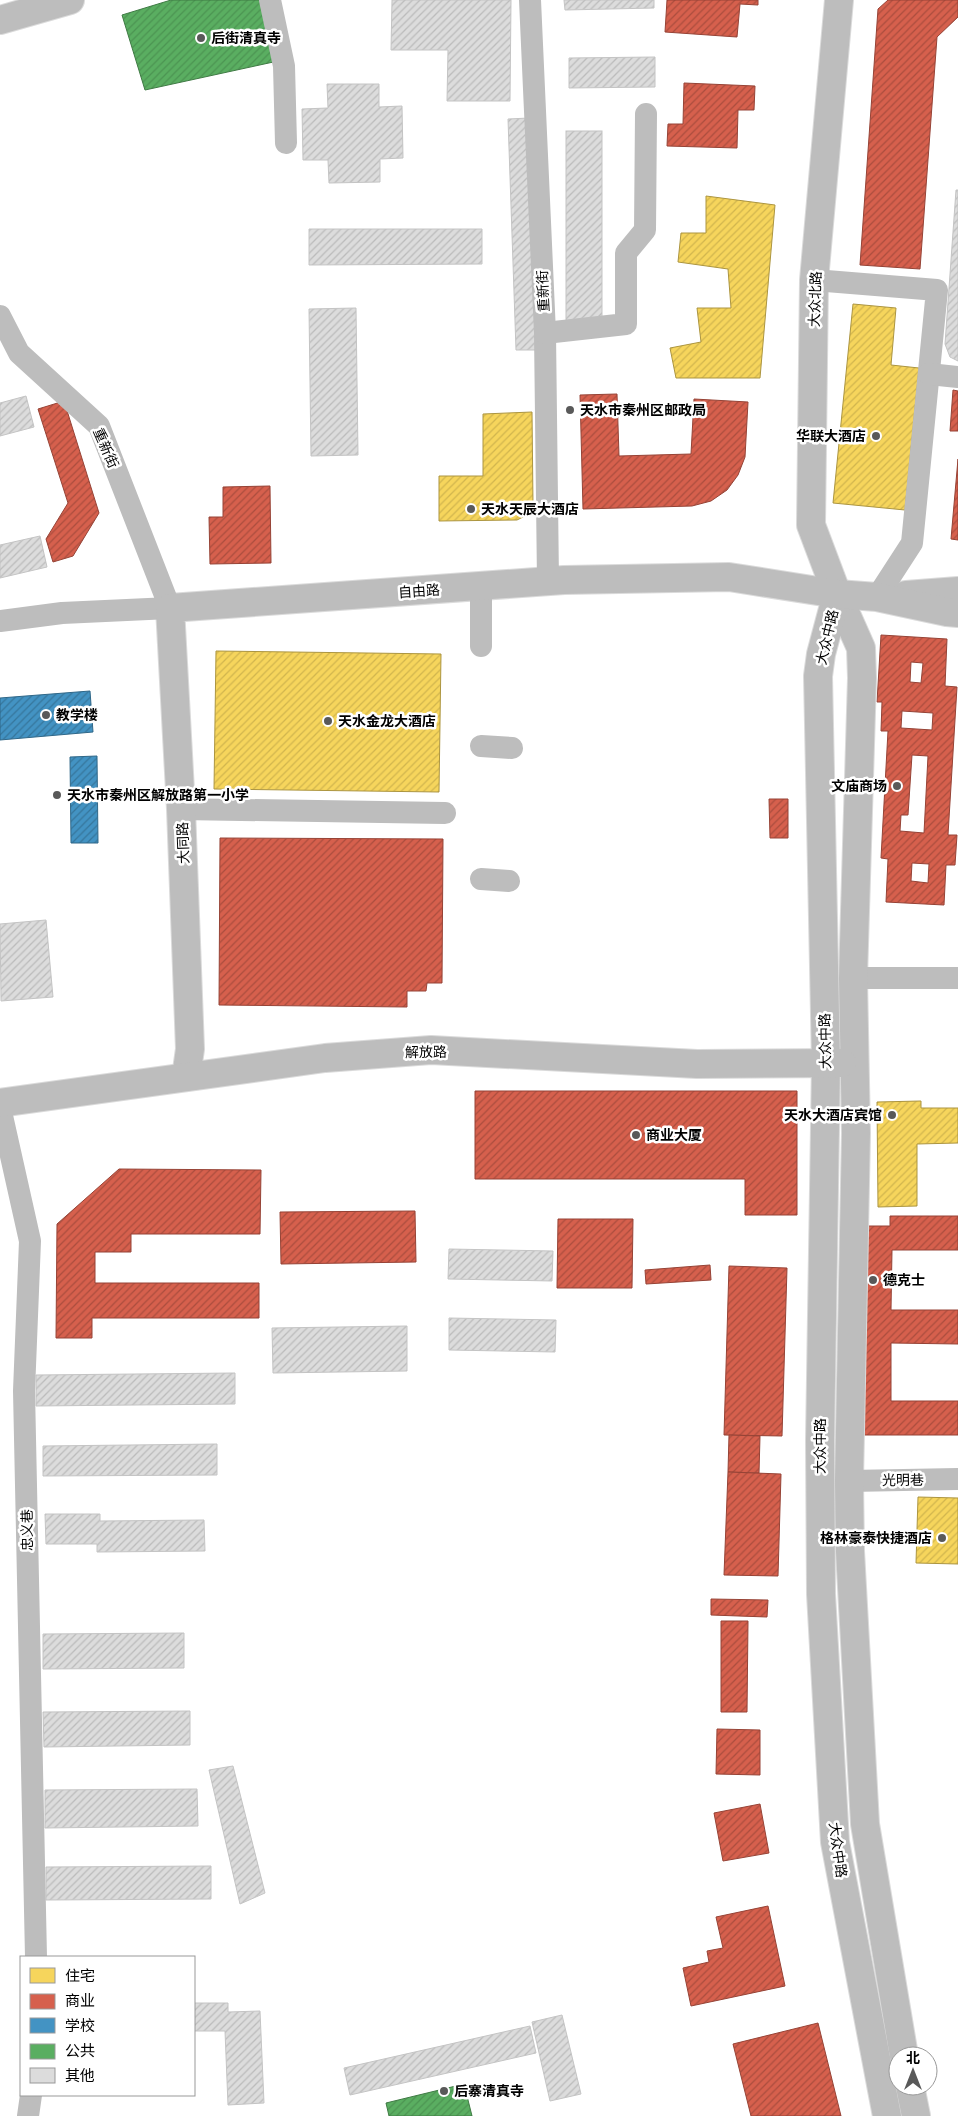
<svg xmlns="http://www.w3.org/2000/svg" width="958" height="2116" viewBox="0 0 958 2116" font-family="'Varela Round','Noto Sans SC',sans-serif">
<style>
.homes{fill:url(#homes-hatch);stroke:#ac9540}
.shops{fill:url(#shops-hatch);stroke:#964336;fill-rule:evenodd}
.schools{fill:url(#schools-hatch);stroke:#2f6788}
.public{fill:url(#public-hatch);stroke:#3f7a44}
.building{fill:url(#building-hatch);stroke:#c4c4c4}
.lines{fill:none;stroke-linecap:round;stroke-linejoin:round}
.major-casing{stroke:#dbdbdb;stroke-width:30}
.highway-casing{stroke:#dbdbdb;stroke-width:30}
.minor{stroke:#bdbdbd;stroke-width:22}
.major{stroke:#bdbdbd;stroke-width:28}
.highway{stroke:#bdbdbd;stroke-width:28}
.poi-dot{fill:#595959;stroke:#fff;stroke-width:2}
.labels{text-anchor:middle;stroke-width:5;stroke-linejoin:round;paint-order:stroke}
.poi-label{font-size:14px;font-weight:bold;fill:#000;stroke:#fff;text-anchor:start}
.street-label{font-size:14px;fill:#000;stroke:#fff}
</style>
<defs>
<pattern id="homes-hatch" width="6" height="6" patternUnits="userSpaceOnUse" patternTransform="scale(1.25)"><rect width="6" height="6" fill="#f6d55c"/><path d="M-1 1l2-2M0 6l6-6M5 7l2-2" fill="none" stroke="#d1b54e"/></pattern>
<pattern id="shops-hatch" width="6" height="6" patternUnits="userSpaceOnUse" patternTransform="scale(1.25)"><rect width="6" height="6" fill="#d6604d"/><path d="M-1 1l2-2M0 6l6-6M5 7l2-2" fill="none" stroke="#ab4d3e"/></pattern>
<pattern id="schools-hatch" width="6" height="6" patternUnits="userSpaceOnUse" patternTransform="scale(1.25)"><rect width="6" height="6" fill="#4393c3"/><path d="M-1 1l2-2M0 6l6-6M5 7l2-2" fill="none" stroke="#36769c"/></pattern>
<pattern id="public-hatch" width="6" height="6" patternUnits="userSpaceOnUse" patternTransform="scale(1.25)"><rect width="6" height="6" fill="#5aae61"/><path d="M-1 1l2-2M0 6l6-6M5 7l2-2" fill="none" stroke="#4c9452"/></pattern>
<pattern id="building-hatch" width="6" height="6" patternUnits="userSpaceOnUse" patternTransform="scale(1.25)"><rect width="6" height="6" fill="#dcdcdc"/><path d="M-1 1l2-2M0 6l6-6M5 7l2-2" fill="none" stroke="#bbb"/></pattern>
</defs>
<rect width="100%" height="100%" fill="#fff"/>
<!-- homes -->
<g class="homes">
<path d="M706,196L775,205L760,378H676L670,348L701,342L697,308H731L728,269L678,262L681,233H706Z"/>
<path d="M853,304L896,308L891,365L919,368L905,510L833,503Z"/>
<path d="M532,412L533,505L529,514L517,520L439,521V476H483V414Z"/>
<path d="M216,651L441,654L439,792L214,789Z"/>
<path d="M921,1101V1108H958V1143L917,1144V1206L878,1207L877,1102Z"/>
<path d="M918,1497L958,1498V1564L916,1563Z"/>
</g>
<!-- shops -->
<g class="shops">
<path d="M667,0H758V5L740,4L737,37L665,32Z"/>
<path d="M888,0H958V17L937,37L920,269L860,265L878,9Z"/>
<path d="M684,83L755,86L754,110H738L737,148L667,146L668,124H683Z"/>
<path d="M953,390L958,391V431H950Z"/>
<path d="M617,394L619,456L691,454L694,399L748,402L745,457L738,475L727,490L711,501L692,506L583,509L580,395Z"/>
<path d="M64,401L99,513L73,556L53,562L46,539L68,503L38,409Z"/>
<path d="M958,459V540L951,539Z"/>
<path d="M270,486L271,563L210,564L209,517H223V487Z"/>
<path d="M881,635L947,639L945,686L957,687L948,835H957L955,865H946L944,905L886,902L888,859L881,858L888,731H881L882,702H877ZM911,662L923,663L921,683L910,682ZM902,711L933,713L932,730L901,728ZM912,755L928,756L924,833L900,831L901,815H908ZM912,863L929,864L928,883L911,881Z"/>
<path d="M769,799H788V838H770Z"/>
<path d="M220,838L443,839L442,983H427L426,991H407V1007L219,1005Z"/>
<path d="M475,1091H797V1215H745V1179H475Z"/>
<path d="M119,1169L261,1170L260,1234H131V1252H95V1283H259V1318H92V1338H56L57,1224Z"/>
<path d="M415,1211L416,1262L281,1264L280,1212Z"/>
<path d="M890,1216H958V1250H892L891,1310H958V1344L891,1343V1401H958V1435H864L865,1226H890Z"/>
<path d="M558,1219H633L632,1288H557Z"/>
<path d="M710,1265L711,1280L646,1284L645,1270Z"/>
<path d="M729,1266L787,1268L782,1436L724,1435Z"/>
<path d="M729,1435L760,1436L759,1473L728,1472Z"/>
<path d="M728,1472L781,1474L778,1576L724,1575Z"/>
<path d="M711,1599L768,1600L767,1617L711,1615Z"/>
<path d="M721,1621H748L747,1712H721Z"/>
<path d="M717,1729L760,1730V1775L716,1774Z"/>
<path d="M760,1804L769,1853L723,1861L714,1813Z"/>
<path d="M768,1906L785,1986L691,2006L683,1968L709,1962L707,1951L723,1948L716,1917Z"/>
<path d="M818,2023L841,2116H751L733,2044Z"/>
</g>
<!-- schools -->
<g class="schools">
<path d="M90,691L93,732L0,740V698Z"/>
<path d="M97,756L98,843H71L70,757Z"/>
</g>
<!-- public -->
<g class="public">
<path d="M171,0H265L278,61L145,90L122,15Z"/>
<path d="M464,2084L472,2116H389L386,2103Z"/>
</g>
<!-- building -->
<g class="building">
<path d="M392,0H511L510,101H447L448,50H391Z"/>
<path d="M564,0H654V8L565,10Z"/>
<path d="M655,57V87L569,88V58Z"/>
<path d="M327,84H379V107L402,106L403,158L380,159V182L329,183L328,160H303L302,109L328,108Z"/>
<path d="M529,118L536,350H516L508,119Z"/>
<rect x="566" y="131" width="36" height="190"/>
<path d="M956,190H958V361L950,357L945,344Z"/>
<path d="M309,229H482V264L309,265Z"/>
<path d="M356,308L358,455L311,456L309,309Z"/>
<path d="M26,396L34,427L0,436V403Z"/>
<path d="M40,536L47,567L0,578V545Z"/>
<path d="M46,920L53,997L1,1001L0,924Z"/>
<path d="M449,1249L553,1251L552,1281L448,1279Z"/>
<path d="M449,1318L556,1320L555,1352L449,1350Z"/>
<path d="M407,1326V1371L273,1373L272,1328Z"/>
<path d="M235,1373V1404L36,1406V1375Z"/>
<path d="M217,1444V1475L43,1476V1446Z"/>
<path d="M45,1514H100V1521L204,1520L205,1551L97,1552V1544H46Z"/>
<path d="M184,1633V1668L43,1669V1634Z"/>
<path d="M190,1711V1745L44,1747L43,1712Z"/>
<path d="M233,1766L265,1893L240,1904L209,1770Z"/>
<path d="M197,1789L198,1826L45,1828V1790Z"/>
<path d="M211,1866V1899L46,1900V1867Z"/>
<path d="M194,2003H228V2012L260,2011L264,2103L228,2105L225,2031H194Z"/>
<path d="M562,2015L581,2094L550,2101L532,2022Z"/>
<path d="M530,2026L536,2053L350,2095L344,2068Z"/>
</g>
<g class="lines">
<!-- major casing -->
<g class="major-casing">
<g id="major">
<path d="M839,0L814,280L811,525L837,594L861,648L862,678L853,978L856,1133L849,1481L850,1551L865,1824L904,2056"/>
<path d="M837,594L821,654L818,676L826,1063L820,1441L821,1594L835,1842L887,2116"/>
<path d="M906,595L958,591"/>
<path d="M186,1077L190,1049L181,809L170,608L564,580L729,577L837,594L877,597L947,612L958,613"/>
<path d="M0,1103L325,1058L431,1050L697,1064L842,1063"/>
<path d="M910,2086L916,2116"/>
</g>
</g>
<!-- highway casing -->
<g class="highway-casing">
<path id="highway" d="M0,20L70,0"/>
</g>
<!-- minor -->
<g class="minor">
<path d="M270,0L284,66L286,143"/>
<path d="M530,0L545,333L548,582"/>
<path d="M814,280L937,290L912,543L877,597"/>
<path d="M0,316L19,353L99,426L170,608L62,613L0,621"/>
<path d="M545,333L626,324V253L645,230L646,114"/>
<path d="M929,374L958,377"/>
<path d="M481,646V586"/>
<path d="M481,746L512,748"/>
<path d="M181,809L445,813"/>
<path d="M481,879L509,881"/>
<path d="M853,978H958"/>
<path d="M0,1107L30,1241L24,1391L36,1957"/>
<path d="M849,1481L958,1479"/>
<path d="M28,2116L31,2095"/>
</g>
<!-- major -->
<use href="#major" class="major"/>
<!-- highway -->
<use href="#highway" class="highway"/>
</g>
<!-- markers -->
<g class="poi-dot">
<circle cx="201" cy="38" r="5"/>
<circle cx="570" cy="410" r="5"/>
<circle cx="876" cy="436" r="5"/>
<circle cx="471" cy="509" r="5"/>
<circle cx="46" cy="715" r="5"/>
<circle cx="328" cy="721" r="5"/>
<circle cx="897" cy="786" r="5"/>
<circle cx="57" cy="795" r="5"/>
<circle cx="892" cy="1115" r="5"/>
<circle cx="636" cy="1135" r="5"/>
<circle cx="873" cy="1280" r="5"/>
<circle cx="942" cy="1538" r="5"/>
<circle cx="444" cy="2091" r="5"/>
</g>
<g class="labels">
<!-- poi labels -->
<g class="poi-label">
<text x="211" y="43">后街清真寺</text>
<text x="580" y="415">天水市秦州区邮政局</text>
<text x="866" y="441" text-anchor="end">华联大酒店</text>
<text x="481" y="514">天水天辰大酒店</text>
<text x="56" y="720">教学楼</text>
<text x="338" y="726">天水金龙大酒店</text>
<text x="887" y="791" text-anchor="end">文庙商场</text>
<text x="67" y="800">天水市秦州区解放路第一小学</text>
<text x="882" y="1120" text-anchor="end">天水大酒店宾馆</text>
<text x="646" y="1140">商业大厦</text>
<text x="883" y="1285">德克士</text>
<text x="932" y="1543" text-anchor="end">格林豪泰快捷酒店</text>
<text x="454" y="2096">后寨清真寺</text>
</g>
<!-- street labels -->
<g class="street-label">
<text transform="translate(543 291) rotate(-93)" y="5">重新街</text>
<text transform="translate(815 299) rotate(-88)" y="5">大众北路</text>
<text transform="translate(106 448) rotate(66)" y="5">重新街</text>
<text transform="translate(419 591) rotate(-4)" y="5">自由路</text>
<text transform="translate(827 637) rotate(-77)" y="5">大众中路</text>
<text transform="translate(183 843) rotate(-92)" y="5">大同路</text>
<text transform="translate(825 1041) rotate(-91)" y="5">大众中路</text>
<text transform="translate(426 1052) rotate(-1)" y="5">解放路</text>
<text transform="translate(820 1446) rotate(-90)" y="5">大众中路</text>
<text transform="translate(903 1480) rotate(-1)" y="5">光明巷</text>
<text transform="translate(27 1530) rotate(-91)" y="5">忠义巷</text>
<text transform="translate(838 1850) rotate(82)" y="5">大众中路</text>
</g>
</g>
<!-- legend -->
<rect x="20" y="1956" width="175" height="140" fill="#ffffff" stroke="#999999"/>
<rect x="30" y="1968" width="25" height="15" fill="#f6d55c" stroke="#999999"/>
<text x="65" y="1981" font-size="15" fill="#000000">住宅</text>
<rect x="30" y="1994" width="25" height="15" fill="#d6604d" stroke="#999999"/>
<text x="65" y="2006" font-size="15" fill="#000000">商业</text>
<rect x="30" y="2018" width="25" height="15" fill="#4393c3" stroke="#999999"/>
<text x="65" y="2031" font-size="15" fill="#000000">学校</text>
<rect x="30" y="2044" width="25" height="15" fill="#5aae61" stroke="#999999"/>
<text x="65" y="2056" font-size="15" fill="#000000">公共</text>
<rect x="30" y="2068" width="25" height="15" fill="#dcdcdc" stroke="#999999"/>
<text x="65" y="2081" font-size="15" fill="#000000">其他</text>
<!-- north arrow -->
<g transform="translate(913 2071)"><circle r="24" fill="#ffffff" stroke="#999999"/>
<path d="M0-4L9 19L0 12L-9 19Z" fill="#595959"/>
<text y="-8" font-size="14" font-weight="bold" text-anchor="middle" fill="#000000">北</text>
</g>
</svg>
